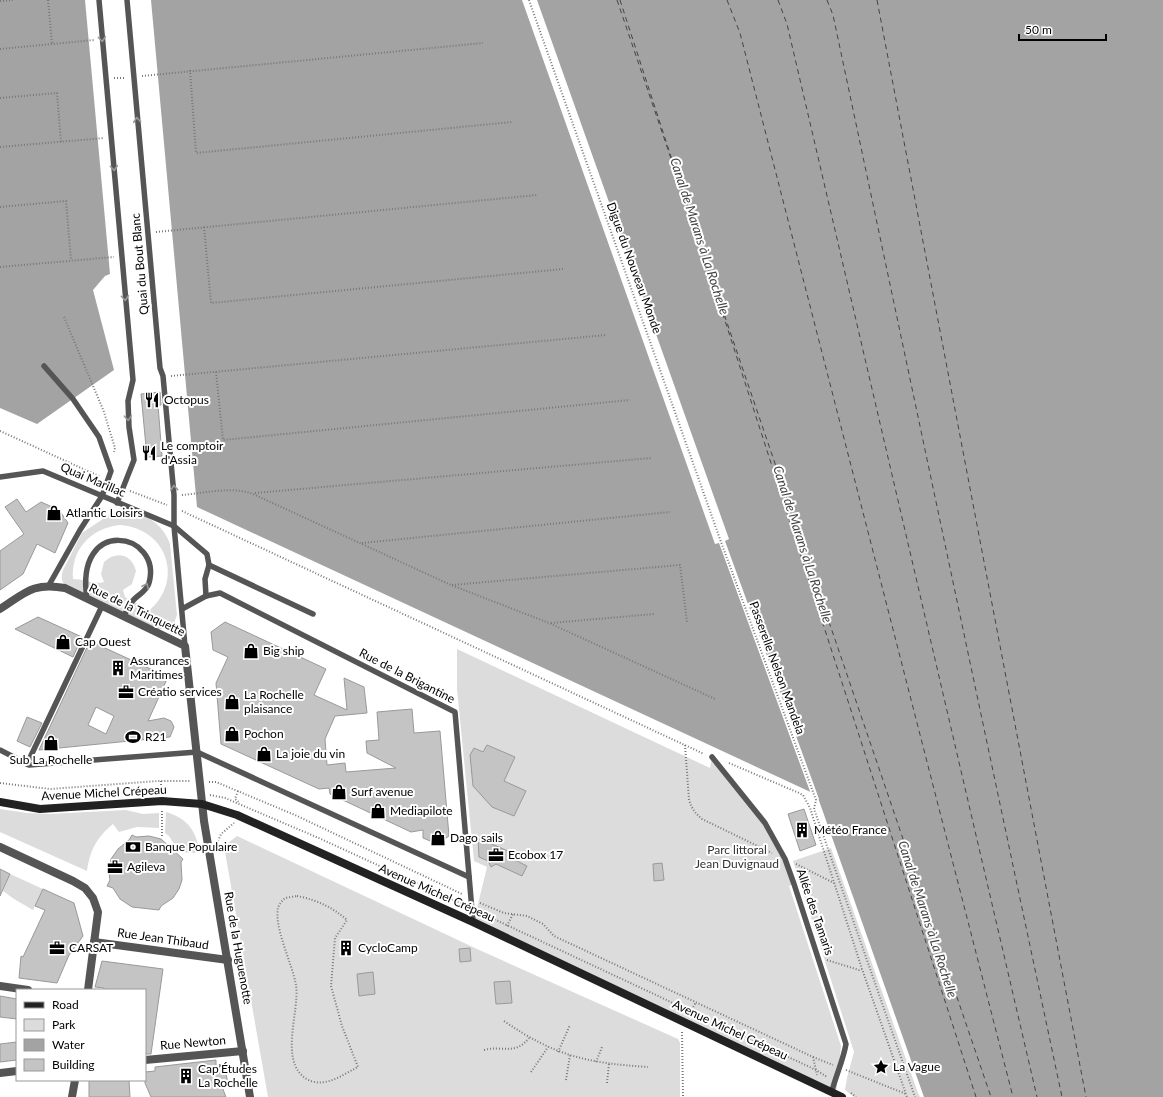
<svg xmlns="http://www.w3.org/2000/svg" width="1163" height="1097" viewBox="0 0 1163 1097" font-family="Lato,sans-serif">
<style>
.green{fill:#dcdcdc;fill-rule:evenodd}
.water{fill:#a3a3a3}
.pier{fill:#fff}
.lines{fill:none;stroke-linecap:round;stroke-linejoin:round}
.ferry{stroke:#444;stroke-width:1;stroke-dasharray:5 4;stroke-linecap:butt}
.building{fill:#c4c4c4;stroke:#999;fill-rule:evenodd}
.path{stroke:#777;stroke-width:2;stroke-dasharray:1 2;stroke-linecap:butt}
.lane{stroke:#555;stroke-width:5.5}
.street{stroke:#555;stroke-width:8}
.secondary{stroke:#222;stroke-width:8}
.oneway{stroke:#999}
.labels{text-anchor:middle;stroke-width:4;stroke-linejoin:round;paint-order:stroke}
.street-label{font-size:12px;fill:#000;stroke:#fff}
.poi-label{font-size:12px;fill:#000;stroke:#fff;text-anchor:start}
.park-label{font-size:12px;fill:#333;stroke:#fff}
.water-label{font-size:13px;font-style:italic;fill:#444;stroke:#fff}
</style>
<rect width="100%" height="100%" fill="#fff"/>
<!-- green -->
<g class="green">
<path d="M124,508C144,512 164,525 170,544L177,615L172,629H159L65,585C61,580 61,577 63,570L82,533L118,509ZM120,525C170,529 185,585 145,614L138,604L125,597L123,590L132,584L136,571C132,555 117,550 104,562L101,574L104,582C93,585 84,579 73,579C71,549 91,528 120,525Z"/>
<path d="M457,649L710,768L712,757L765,823L794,884L789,886L841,1046L836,1093L473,922L472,908H477L487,867L474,861L457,689Z"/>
<path d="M0,809L27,813L49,814L126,810L143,814L159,813V828L137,827L119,832L113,824C97,837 90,850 87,871L0,832Z"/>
<path d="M166,812C188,819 195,829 200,852L192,853L179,852L169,836L165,833Z"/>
<path d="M237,836L477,949L678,1039L680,1043V1097H268L224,846Z"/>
<path d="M831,848L918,1093L920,1097H854L845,1090L847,1078L854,1052L793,861Z"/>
<path d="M10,874L43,889L33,910L14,899L3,891Z"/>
</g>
<!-- water -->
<g class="water">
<path d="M0,0H85L110,274L105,276L93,290L114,370L37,424L0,408Z"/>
<path d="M151,0H1163V1097H924L817,795L197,507Z"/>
</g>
<!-- pier -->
<path class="pier" d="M522,0H537L729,539L725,541L819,799L817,800L816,797L811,794L719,543L715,544Z"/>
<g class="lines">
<!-- ferry -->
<g class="ferry">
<path d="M617,0L991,1097"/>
<path d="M620,0L676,172"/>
<path d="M727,0L740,33L1013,1097"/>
<path d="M778,0L787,24L1037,1097"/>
<path d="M827,0L833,15L1062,1097"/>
<path d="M877,0L1086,1097"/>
<path d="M706,262L976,1097"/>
</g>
</g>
<!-- building -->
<g class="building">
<path d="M160,392L161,405H158L162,456L147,457L141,394Z"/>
<path d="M17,499L26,512L41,502L59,510L68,523L55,553L37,544L23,574L0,590V551L24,534L5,507Z"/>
<path d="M38,617L82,637L73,657L15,629Z"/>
<path d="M225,622L326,669L314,695L347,710L344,678L364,687L367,713L335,716L325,739L327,765L345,763L346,772L396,768L367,753L366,741L379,740L377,712L412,709L414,733L440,731L449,836L439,843H435L423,838V830L411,832L330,794L329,788L319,789L221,744L216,683L228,657L213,650L211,632Z"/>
<path d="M90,641L168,677L148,721L164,718L171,721L174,727L170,737L39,750ZM96,707L114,716L106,734L88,725Z"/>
<path d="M27,717L42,723L30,747L17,741Z"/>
<path d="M487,745L515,757L504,781L526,791L514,816L492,807L473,786L470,755L474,748L483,752Z"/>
<path d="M804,809L816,845L800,851L788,814Z"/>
<path d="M132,835L136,837L149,836L161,839L183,859L181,862L182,880L179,889L173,898L161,906L159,910L132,907L120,899L113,888L107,886L110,880L109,873L111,859L118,849L129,840Z"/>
<path d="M478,838L517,855L515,860L527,866L522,876L496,864L491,867L488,861L479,857Z"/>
<path d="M662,863L664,880L654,881L653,864Z"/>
<path d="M0,869L10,874L0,896Z"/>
<path d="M43,889L74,903L83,936L69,955L57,983L19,978L21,956L23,957L45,910L35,906Z"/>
<path d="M470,948L471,961L460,962L459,949Z"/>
<path d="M102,961L163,969L151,1054H145V990H104V988L95,987Z"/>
<path d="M373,972L375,994L359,996L357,974Z"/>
<path d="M510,981L512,1003L496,1004L494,982Z"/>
<path d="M0,996L17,999V1019L0,1017Z"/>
<path d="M17,1042V1060L0,1062V1044Z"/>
<path d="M216,1060V1066L225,1065L228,1086L222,1087L226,1097H151L145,1083V1072L155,1071V1067Z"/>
<path d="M89,1080H129L130,1097H89Z"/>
</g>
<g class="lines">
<!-- path -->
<g class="path">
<path d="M48,0L52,44"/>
<path d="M529,0L721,542L816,800L814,809L915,1097"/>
<path d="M0,1L13,0"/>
<path d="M0,49L94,40"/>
<path d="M190,70L196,153L512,122"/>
<path d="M142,76L483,43"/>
<path d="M114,78H126"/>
<path d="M0,98L57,93L61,142"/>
<path d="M0,147L104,138"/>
<path d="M0,207L66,201L71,260"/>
<path d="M204,227L211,303L563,269"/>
<path d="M156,232L537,195"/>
<path d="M0,267L114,257"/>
<path d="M64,317L104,412L115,448L114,452"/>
<path d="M216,372L223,440L630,400"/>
<path d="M171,376L606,335"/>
<path d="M0,431L101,477"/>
<path d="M130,491L167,505"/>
<path d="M255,493L651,458"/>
<path d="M182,495C205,493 232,486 253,494L451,585L549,623L715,699"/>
<path d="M182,511L704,754"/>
<path d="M362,543L670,512"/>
<path d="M452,585L680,565L687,622"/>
<path d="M551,623L654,614"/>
<path d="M685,745L689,800C692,809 695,813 702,819L772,853"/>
<path d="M729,763L799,793L803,795L810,808L862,969L907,1097"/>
<path d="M161,781V790"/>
<path d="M209,782H216L295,815L462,894"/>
<path d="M0,783L50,789L158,781H190"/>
<path d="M238,791L235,799L240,803"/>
<path d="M210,795L225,798L321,839L462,904"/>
<path d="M162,836V811"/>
<path d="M218,841L221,834L234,823"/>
<path d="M796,864L834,883"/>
<path d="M297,896C317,900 332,907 347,920L335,938L331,986L342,1026L358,1067C342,1075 323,1090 305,1078C279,1059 300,1011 296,985C292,963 274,928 278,908C279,904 282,901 285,898Z"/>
<path d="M480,903L504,913L527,916L543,924L554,936L813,1057L817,1075"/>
<path d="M481,913L816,1070L827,1077"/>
<path d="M507,926L513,914"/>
<path d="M827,960L859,970L862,969"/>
<path d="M689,1015L696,1002"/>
<path d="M504,1021C555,1056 587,1063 648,1067"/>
<path d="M682,1032L683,1097"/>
<path d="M484,1050C502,1045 515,1056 529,1038"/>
<path d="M558,1052L570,1025"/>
<path d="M813,1057L833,1065"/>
<path d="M596,1062L602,1047"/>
<path d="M846,1070L906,1094"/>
<path d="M531,1072L548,1047"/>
<path d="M566,1080L570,1055"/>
<path d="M607,1083L609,1064"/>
<path d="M851,1093L856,1097"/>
</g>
<!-- lane -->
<g class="lane">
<path d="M99,0L133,380L128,401L129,427L134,460L117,503"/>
<path d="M127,0L160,368L163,376L174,495V526L185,646"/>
<path d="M44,366L73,399L99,437L111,471L102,496L80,530L49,585"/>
<path d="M0,477L43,471L174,526L207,554L209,565L205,579L206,596"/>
<path d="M209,565L313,614"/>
<path d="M87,599C74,515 163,532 149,583C146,593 136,595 131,603C128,607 126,612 124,616"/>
<path d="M182,609L206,596L220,593L455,712L473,922"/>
<path d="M0,750L29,765L197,752L469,877"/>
<path d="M712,757L765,823L785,859L794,884L846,1044C843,1061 836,1075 832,1091"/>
<path d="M27,764L102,606"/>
</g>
<!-- street -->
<g class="street">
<path d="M0,609C25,593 33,582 65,588L185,646L204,821L250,1097"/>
<path d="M0,847L73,881L85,888L93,898L98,912L88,990"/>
<path d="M94,942L228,960"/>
<path d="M0,986L28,990"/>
<path d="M145,1060L243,1051"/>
<path d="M0,1073L17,1071"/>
<path d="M72,1097L75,1080"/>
</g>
<!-- secondary -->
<path class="secondary" d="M0,802L40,809L162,801L202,804L237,815L473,922L842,1097"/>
</g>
<!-- one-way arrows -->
<defs><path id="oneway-chevron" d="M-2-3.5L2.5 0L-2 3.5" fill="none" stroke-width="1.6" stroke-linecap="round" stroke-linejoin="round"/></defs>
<g class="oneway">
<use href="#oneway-chevron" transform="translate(102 39) rotate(85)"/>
<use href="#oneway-chevron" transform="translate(137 120) rotate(-95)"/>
<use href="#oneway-chevron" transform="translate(114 168) rotate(85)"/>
<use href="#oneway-chevron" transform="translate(125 298) rotate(85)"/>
<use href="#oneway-chevron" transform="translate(128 418) rotate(87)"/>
<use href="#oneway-chevron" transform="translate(174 488) rotate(-96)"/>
<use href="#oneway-chevron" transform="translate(146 586) rotate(-65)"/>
</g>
<!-- icons -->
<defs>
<g id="restaurant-bare" transform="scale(1.2)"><path d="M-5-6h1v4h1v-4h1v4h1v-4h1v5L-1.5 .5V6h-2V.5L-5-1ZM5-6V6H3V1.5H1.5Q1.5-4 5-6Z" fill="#000" stroke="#fff" stroke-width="2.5" paint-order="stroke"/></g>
<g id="shop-bare" transform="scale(1.2)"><path d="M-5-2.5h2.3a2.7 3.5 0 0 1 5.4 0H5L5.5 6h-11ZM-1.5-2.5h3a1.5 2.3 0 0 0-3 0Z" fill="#000" stroke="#fff" stroke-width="2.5" paint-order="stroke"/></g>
<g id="building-bare" transform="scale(1.2)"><path d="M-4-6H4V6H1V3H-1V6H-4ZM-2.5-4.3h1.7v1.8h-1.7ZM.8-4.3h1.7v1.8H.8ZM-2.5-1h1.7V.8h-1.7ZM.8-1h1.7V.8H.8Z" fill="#000" stroke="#fff" stroke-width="2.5" paint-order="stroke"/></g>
<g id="office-bare" transform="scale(1.2)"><path d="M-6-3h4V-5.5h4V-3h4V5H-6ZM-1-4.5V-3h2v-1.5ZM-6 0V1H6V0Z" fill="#000" stroke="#fff" stroke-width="2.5" paint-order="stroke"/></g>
<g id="stadium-bare" transform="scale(1.2)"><path d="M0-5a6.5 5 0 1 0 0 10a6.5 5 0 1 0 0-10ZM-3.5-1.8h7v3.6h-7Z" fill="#000" stroke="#fff" stroke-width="2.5" paint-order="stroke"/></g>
<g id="bank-bare" transform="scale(1.2)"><path d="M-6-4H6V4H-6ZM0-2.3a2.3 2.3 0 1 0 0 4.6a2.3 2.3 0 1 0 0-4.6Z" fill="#000" stroke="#fff" stroke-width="2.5" paint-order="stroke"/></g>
<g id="sight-bare" transform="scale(1.2)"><path d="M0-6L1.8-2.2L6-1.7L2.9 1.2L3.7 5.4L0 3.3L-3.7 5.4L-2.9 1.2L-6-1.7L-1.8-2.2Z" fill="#000" stroke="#fff" stroke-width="2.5" paint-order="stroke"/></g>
</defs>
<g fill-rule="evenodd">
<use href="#restaurant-bare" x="152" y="400"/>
<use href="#restaurant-bare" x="149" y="453"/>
<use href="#shop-bare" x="54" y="513"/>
<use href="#shop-bare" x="63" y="642"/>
<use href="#shop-bare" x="251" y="651"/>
<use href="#building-bare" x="118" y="668"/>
<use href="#office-bare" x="126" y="692"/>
<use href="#shop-bare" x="232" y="702"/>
<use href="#shop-bare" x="232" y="734"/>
<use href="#stadium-bare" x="133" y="737"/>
<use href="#shop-bare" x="51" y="743"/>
<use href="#shop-bare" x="264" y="754"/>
<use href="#shop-bare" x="339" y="792"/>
<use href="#shop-bare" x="378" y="811"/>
<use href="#building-bare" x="802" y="830"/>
<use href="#shop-bare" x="438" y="838"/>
<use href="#bank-bare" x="133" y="847"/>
<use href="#office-bare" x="496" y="855"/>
<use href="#office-bare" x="115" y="867"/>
<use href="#office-bare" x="57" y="948"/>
<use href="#building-bare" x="346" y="948"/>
<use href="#sight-bare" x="881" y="1067"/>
<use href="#building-bare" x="186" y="1076"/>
</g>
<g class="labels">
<!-- street labels -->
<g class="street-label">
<text transform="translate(140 264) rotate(-95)" y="4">Quai du Bout Blanc</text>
<text transform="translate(634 268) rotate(70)" y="4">Digue du Nouveau Monde</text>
<text transform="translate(93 480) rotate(23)" y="4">Quai Marillac</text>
<text transform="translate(137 610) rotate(26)" y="4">Rue de la Trinquette</text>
<text transform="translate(777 668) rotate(70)" y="4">Passerelle Nelson Mandela</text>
<text transform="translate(407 676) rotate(27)" y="4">Rue de la Brigantine</text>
<text transform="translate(104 793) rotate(-3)" y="4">Avenue Michel Crépeau</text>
<text transform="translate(437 893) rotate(24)" y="4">Avenue Michel Crépeau</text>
<text transform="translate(815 912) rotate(71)" y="4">Allée des Tamaris</text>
<text transform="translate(163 939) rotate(8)" y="4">Rue Jean Thibaud</text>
<text transform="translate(238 948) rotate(80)" y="4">Rue de la Huguenotte</text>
<text transform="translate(730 1030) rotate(25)" y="4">Avenue Michel Crépeau</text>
<text transform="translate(193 1043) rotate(-5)" y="4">Rue Newton</text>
</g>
<!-- poi labels -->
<g class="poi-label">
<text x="164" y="404">Octopus</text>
<text x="161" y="450">Le comptoir<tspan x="161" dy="14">d'Assia</tspan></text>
<text x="66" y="517">Atlantic Loisirs</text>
<text x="75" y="646">Cap Ouest</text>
<text x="263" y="655">Big ship</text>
<text x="130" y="665">Assurances<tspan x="130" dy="14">Maritimes</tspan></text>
<text x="138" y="696">Créatio services</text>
<text x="244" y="699">La Rochelle<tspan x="244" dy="14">plaisance</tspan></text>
<text x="244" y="738">Pochon</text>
<text x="145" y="741">R21</text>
<text x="276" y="758">La joie du vin</text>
<text x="51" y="764" text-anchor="middle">Sub La Rochelle</text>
<text x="351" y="796">Surf avenue</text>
<text x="390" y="815">Mediapilote</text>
<text x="814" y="834">Météo France</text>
<text x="450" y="842">Dago sails</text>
<text x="145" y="851">Banque Populaire</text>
<text x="508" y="859">Ecobox 17</text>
<text x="127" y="871">Agileva</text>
<text x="69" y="952">CARSAT</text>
<text x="358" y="952">CycloCamp</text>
<text x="893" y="1071">La Vague</text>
<text x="198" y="1073">Cap’Études<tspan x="198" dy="14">La Rochelle</tspan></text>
</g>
<!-- park labels -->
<g class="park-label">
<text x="737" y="854">Parc littoral<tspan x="737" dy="14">Jean Duvignaud</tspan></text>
</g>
<!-- water labels -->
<g class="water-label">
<text transform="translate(700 236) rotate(72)" y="5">Canal de Marans à La Rochelle</text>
<text transform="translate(803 544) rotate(72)" y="5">Canal de Marans à La Rochelle</text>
<text transform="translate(928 919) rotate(72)" y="5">Canal de Marans à La Rochelle</text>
</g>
</g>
<!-- legend -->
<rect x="16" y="989" width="130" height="92" fill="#ffffff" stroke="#999999"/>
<rect x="24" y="1002" width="20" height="6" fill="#222222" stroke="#999999"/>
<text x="52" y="1009" font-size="12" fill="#000000">Road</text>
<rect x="24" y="1019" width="20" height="12" fill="#dcdcdc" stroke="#999999"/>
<text x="52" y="1029" font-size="12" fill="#000000">Park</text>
<rect x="24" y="1039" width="20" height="12" fill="#a3a3a3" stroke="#999999"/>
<text x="52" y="1049" font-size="12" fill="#000000">Water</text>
<rect x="24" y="1059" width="20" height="12" fill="#c4c4c4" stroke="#999999"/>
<text x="52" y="1069" font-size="12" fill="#000000">Building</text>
<!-- scale -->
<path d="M1019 34v6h87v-6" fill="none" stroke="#000000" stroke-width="2"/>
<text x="1025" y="34" font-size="12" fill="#000000" stroke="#ffffff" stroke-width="3" paint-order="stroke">50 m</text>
</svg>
